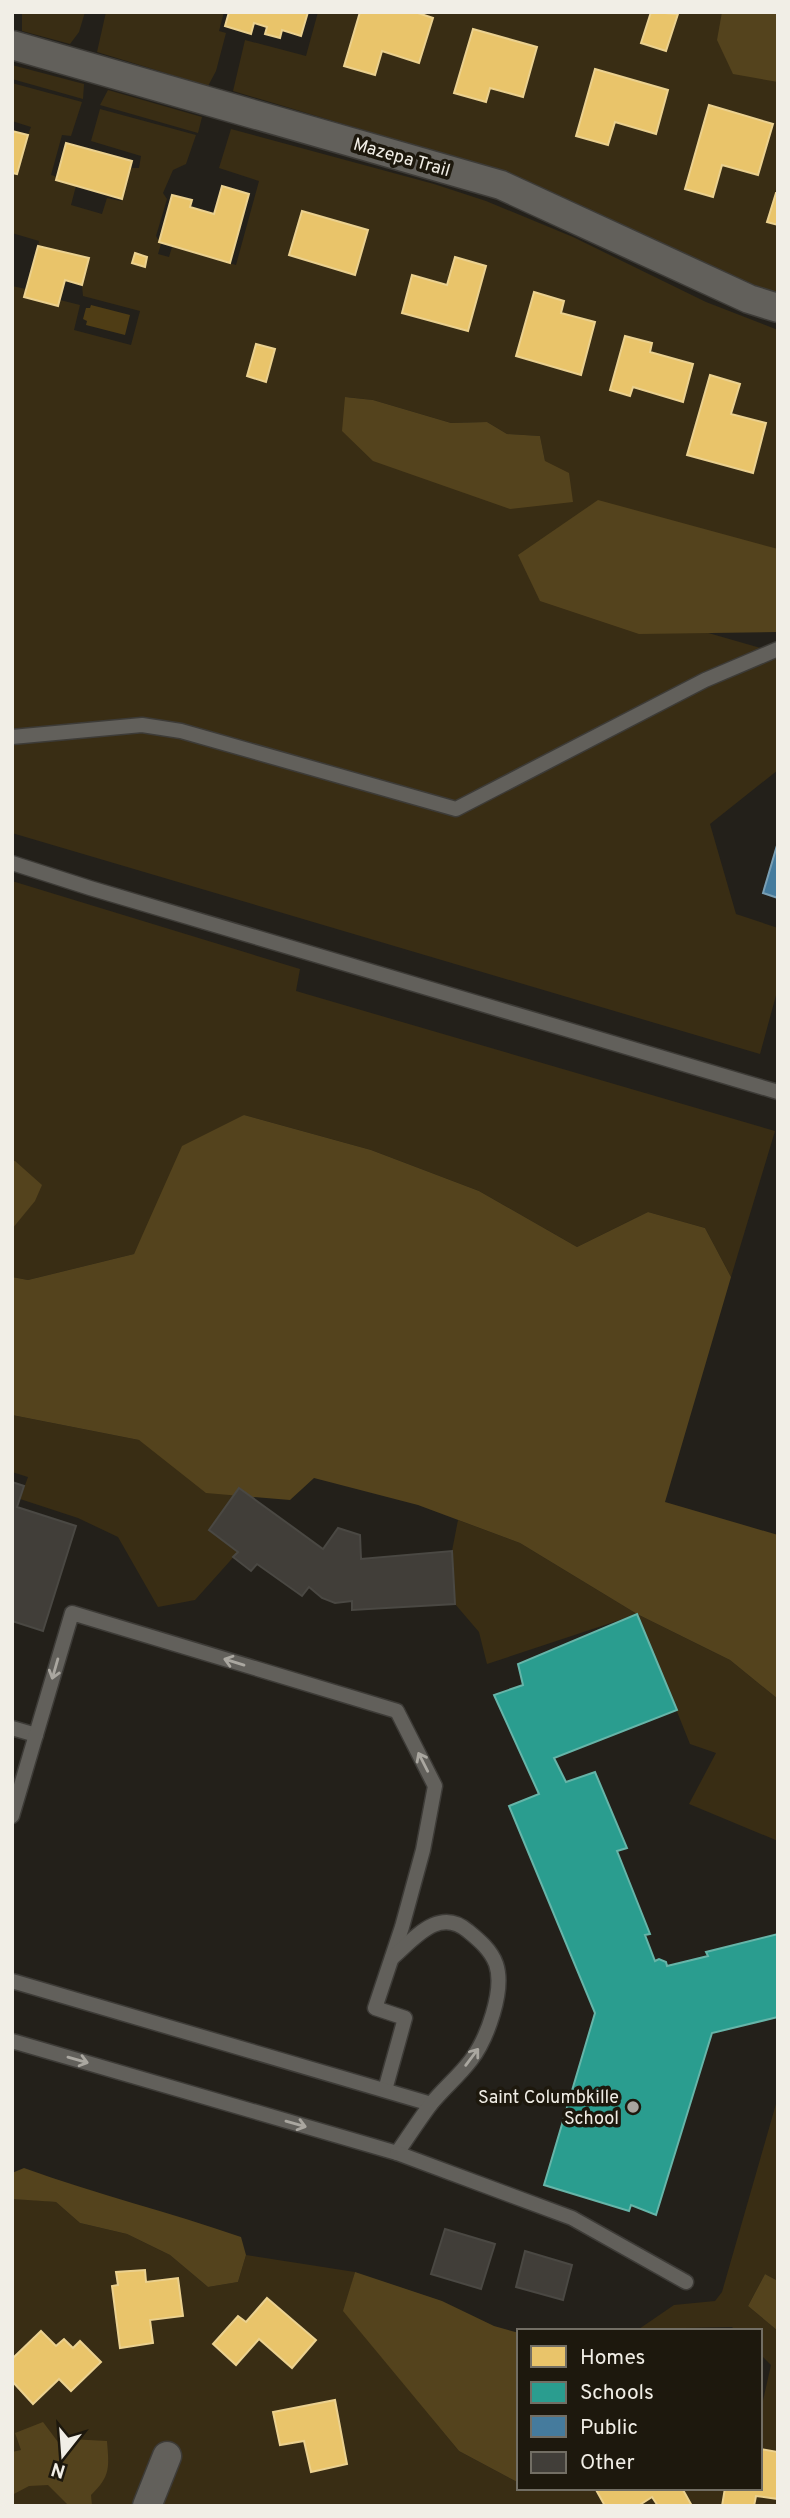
<svg xmlns="http://www.w3.org/2000/svg" width="790" height="2518" viewBox="0 0 790 2518" font-family="Overpass,sans-serif">
<style>
.green{fill:#392d14;fill-rule:evenodd}
.forest{fill:#54431d}
.water{fill:#4f3d15}
.homes{fill:#e9c46a;stroke:#ebd18f;stroke-width:2}
.schools{fill:#2a9d8f;stroke:#66b5a9;stroke-width:2}
.public{fill:#457b9d;stroke:#799eb3;stroke-width:2}
.building{fill:#413e39;stroke:#4a4843;stroke-width:2}
.lines{fill:none;stroke-linecap:round;stroke-linejoin:round}
.service-casing{stroke:#3d3b37;stroke-width:17}
.minor-casing{stroke:#3d3b37;stroke-width:31}
.service{stroke:#62605b;stroke-width:14}
.minor{stroke:#62605b;stroke-width:28}
.oneway{stroke:#aaa7a0}
.poi-dot{fill:#a9a69f;stroke:#1d180d;stroke-width:2.5}
.labels{text-anchor:middle;stroke-width:7;stroke-linejoin:round;paint-order:stroke}
.street-label{font-size:18px;fill:#f1eee6;stroke:#1d180d}
.poi-label{font-size:18px;fill:#f1eee6;stroke:#1d180d;text-anchor:end}
</style>
<rect width="100%" height="100%" fill="#23201a"/>
<!-- green -->
<g class="green">
<path d="M22,12H85L79,32L70,44L22,31Z"/>
<path d="M106,12H224L219,31L226,33L216,71L208,86L97,52Z"/>
<path d="M318,12H778V296L721,273L540,187L490,168L233,91L245,40L306,56Z"/>
<path d="M12,65L84,84L83,99L12,79Z"/>
<path d="M12,83L82,102L71,136L62,135L51,175L77,182L71,205L102,214L107,198L121,201L131,168H139L141,156L91,141L100,109L196,135L186,164L173,170L163,193L167,199L156,236L161,244L158,254L169,257L172,247L236,265L259,181L219,168L231,129L434,184L486,201L573,237L706,302L778,330V550L531,582L778,653V770L710,824L736,914L778,928V988L760,1054L12,833V286L26,289L58,306L60,300L80,305L74,330L131,345L140,311L83,296L82,285L89,258L38,246L39,241L12,233V173L31,127L12,121ZM256,344L274,349L266,381L247,376ZM346,397L373,400L451,423L487,422L507,434L540,436L545,461Z"/>
<path d="M108,90L202,117L198,133L100,105Z"/>
<path d="M12,881L300,969L296,991L775,1131L731,1277L705,1228L648,1212L577,1247L479,1191L371,1150L244,1115L153,1215L134,1254L28,1280L12,1277Z"/>
<path d="M12,1415L139,1440L239,1488L209,1530L238,1552L195,1600L158,1607L118,1537L78,1518L20,1499L28,1477L12,1472Z"/>
<path d="M458,1520L520,1543L637,1614L730,1660L778,1699V1841L689,1804L716,1753L690,1744L638,1614L487,1664L479,1632L455,1604L452,1551Z"/>
<path d="M778,2097V2281L765,2274L748,2306L778,2331V2506H12V2198L56,2202L80,2223L127,2234L170,2255L208,2287L238,2282L246,2255L355,2272L344,2311L459,2451L519,2483V2488H760V2414L771,2365L760,2354V2331H736L732,2327L639,2329L674,2305L715,2301L722,2292Z"/>
</g>
<!-- forest -->
<g class="forest">
<path d="M722,12H778V82L733,74L717,40Z"/>
<path d="M345,397L373,400L451,423L487,422L507,434L540,436L545,461L569,473L573,502L510,509L373,461L342,431Z"/>
<path d="M598,500L778,549V632L639,634L540,601L518,555Z"/>
<path d="M244,1115L371,1150L479,1191L577,1247L648,1212L705,1228L731,1277L665,1502L778,1535V1699L730,1660L637,1614L520,1543L418,1505L314,1478L290,1500L206,1493L139,1440L12,1415V1277L28,1280L134,1254L182,1146Z"/>
<path d="M12,1161H15L42,1185L35,1201L12,1229Z"/>
<path d="M24,2168C96,2194 169,2212 241,2237L246,2255L238,2282L208,2287L170,2255L127,2234L80,2223L56,2202L13,2199L12,2173Z"/>
<path d="M355,2272L442,2301L494,2326L519,2333V2483L459,2451L343,2311Z"/>
<path d="M765,2274L778,2281V2331L748,2306Z"/>
<path d="M43,2422L58,2442L70,2439L107,2441C109,2467 111,2476 91,2495L92,2506H69L48,2485L29,2486L12,2495V2452L21,2450L15,2433Z"/>
</g>
<!-- water -->
<path class="water" d="M91,305L130,315L125,335L86,325L87,321L83,319L86,308H90Z"/>
<!-- homes -->
<g class="homes">
<path d="M229,12H308L301,36L282,30L280,38L265,34L267,27L254,23L251,34L225,26Z"/>
<path d="M360,12H415L433,18L419,63L382,51L375,75L344,66Z"/>
<path d="M651,12L678,14L666,51L641,43Z"/>
<path d="M473,29L537,47L523,97L490,88L486,102L454,93Z"/>
<path d="M595,69L668,90L656,134L615,122L608,145L576,136Z"/>
<path d="M709,105L773,124L758,175L722,165L713,197L685,189Z"/>
<path d="M12,131L28,135L17,174L12,173Z"/>
<path d="M66,143L132,161L122,199L56,180Z"/>
<path d="M222,186L249,194L230,263L159,242L172,195L192,200L190,207L214,214Z"/>
<path d="M776,193H778V225L767,222Z"/>
<path d="M302,211L368,230L355,275L289,255Z"/>
<path d="M38,246L89,258L82,285L65,280L58,306L24,297Z"/>
<path d="M135,253L147,257L145,267L132,263Z"/>
<path d="M455,257L486,266L468,331L402,313L412,275L447,285Z"/>
<path d="M534,292L564,301L561,313L595,322L581,375L516,356Z"/>
<path d="M625,336L652,343L650,352L693,364L683,402L633,387L630,396L610,390Z"/>
<path d="M256,344L275,349L266,382L247,376Z"/>
<path d="M710,375L740,384L731,414L766,423L753,473L687,455Z"/>
<path d="M145,2270L146,2282L178,2278L183,2316L150,2320L153,2343L120,2348L112,2286L118,2285L116,2272Z"/>
<path d="M267,2298L316,2340L292,2368L259,2339L236,2365L213,2344L238,2316L246,2322Z"/>
<path d="M41,2331L56,2346L64,2339L73,2348L80,2341L101,2362L71,2391L59,2379L33,2404L12,2381V2359Z"/>
<path d="M335,2400L347,2464L311,2472L304,2441L280,2445L273,2412Z"/>
<path d="M760,2449L778,2452V2499L756,2496L754,2506H722L725,2488H760Z"/>
<path d="M595,2488H682L692,2506H658L652,2497L638,2506H605Z"/>
</g>
<!-- schools -->
<path class="schools" d="M637,1614L677,1710L554,1758L566,1782L595,1772L627,1848L617,1851L650,1934L645,1935L655,1961L659,1959L666,1962L667,1966L708,1956L706,1952L778,1934V2017L712,2033L656,2215L631,2205L629,2211L544,2185L595,2013L509,1806L539,1794L494,1695L523,1685L518,1664Z"/>
<!-- public -->
<path class="public" d="M778,842V898L763,893Z"/>
<!-- building -->
<g class="building">
<path d="M12,1482L24,1486L17,1507L76,1526L43,1631L12,1621Z"/>
<path d="M239,1488L323,1549L338,1528L360,1535L361,1559L452,1551L455,1604L352,1610V1601L335,1603L322,1598L309,1587L302,1596L257,1564L251,1571L233,1557L238,1552L209,1530Z"/>
<path d="M445,2229L495,2244L481,2289L431,2274Z"/>
<path d="M525,2251L572,2265L563,2300L516,2287Z"/>
</g>
<g class="lines">
<!-- service casing -->
<g class="service-casing">
<g id="service">
<path d="M12,737L142,725L181,731L456,809L705,680L778,649"/>
<path d="M12,863L90,888L778,1092"/>
<path d="M12,1728L36,1735"/>
<path d="M12,1816L72,1613L397,1711L435,1786L423,1850L402,1927L375,2008L405,2018L385,2090"/>
<path d="M12,1981L431,2104"/>
<path d="M12,2041L397,2153C408,2137 419,2120 431,2104C443,2089 459,2076 471,2060C487,2039 505,1990 496,1964C491,1950 479,1940 468,1931C439,1906 414,1939 392,1958"/>
<path d="M397,2153L572,2218L686,2282"/>
</g>
</g>
<!-- minor casing -->
<g class="minor-casing">
<g id="minor">
<path d="M12,45L501,185L749,299L778,308"/>
<path d="M147,2506L167,2456"/>
</g>
</g>
<!-- service -->
<use href="#service" class="service"/>
<!-- minor -->
<use href="#minor" class="minor"/>
</g>
<!-- one-way arrows -->
<defs><path id="oneway-shaft" d="M-6 0H5M1.5-3L5.5 0L1.5 3" fill="none" stroke-width="1.6" stroke-linecap="round" stroke-linejoin="round" transform="scale(1.75)"/></defs>
<g class="oneway">
<use href="#oneway-shaft" transform="translate(234 1662) rotate(-163)"/>
<use href="#oneway-shaft" transform="translate(55 1669) rotate(106)"/>
<use href="#oneway-shaft" transform="translate(423 1762) rotate(-117)"/>
<use href="#oneway-shaft" transform="translate(472 2057) rotate(-53)"/>
<use href="#oneway-shaft" transform="translate(78 2060) rotate(16)"/>
<use href="#oneway-shaft" transform="translate(296 2124) rotate(16)"/>
</g>
<!-- markers -->
<circle class="poi-dot" cx="633" cy="2107" r="7"/>
<g class="labels">
<!-- street labels -->
<g class="street-label">
<text transform="translate(402 157) rotate(16)" y="6">Mazepa Trail</text>
</g>
<!-- poi labels -->
<g class="poi-label">
<text x="619" y="2103">Saint Columbkille<tspan x="619" dy="21">School</tspan></text>
</g>
</g>
<!-- border -->
<rect width="790" height="2518" fill="none" stroke="#f1eee6" stroke-width="28"/>
<!-- legend -->
<rect x="517" y="2329" width="245" height="161" fill="#1d180d" stroke="#726e64" stroke-width="2"/>
<rect x="531" y="2346" width="35" height="21" fill="#e9c46a" stroke="#726e64" stroke-width="2"/>
<text x="580" y="2364" font-size="21" fill="#f1eee6">Homes</text>
<rect x="531" y="2382" width="35" height="21" fill="#2a9d8f" stroke="#726e64" stroke-width="2"/>
<text x="580" y="2399" font-size="21" fill="#f1eee6">Schools</text>
<rect x="531" y="2416" width="35" height="21" fill="#457b9d" stroke="#726e64" stroke-width="2"/>
<text x="580" y="2434" font-size="21" fill="#f1eee6">Public</text>
<rect x="531" y="2452" width="35" height="21" fill="#413e39" stroke="#726e64" stroke-width="2"/>
<text x="580" y="2469" font-size="21" fill="#f1eee6">Other</text>
<!-- north arrow -->
<g transform="translate(63 2455) rotate(197)" stroke="#1d180d" stroke-width="5" paint-order="stroke">
<path d="M0-5L12 26L0 18L-12 26Z" fill="#f1eee6"/>
<text y="-10" font-size="19" font-weight="bold" text-anchor="middle" fill="#f1eee6">N</text>
</g>
</svg>
